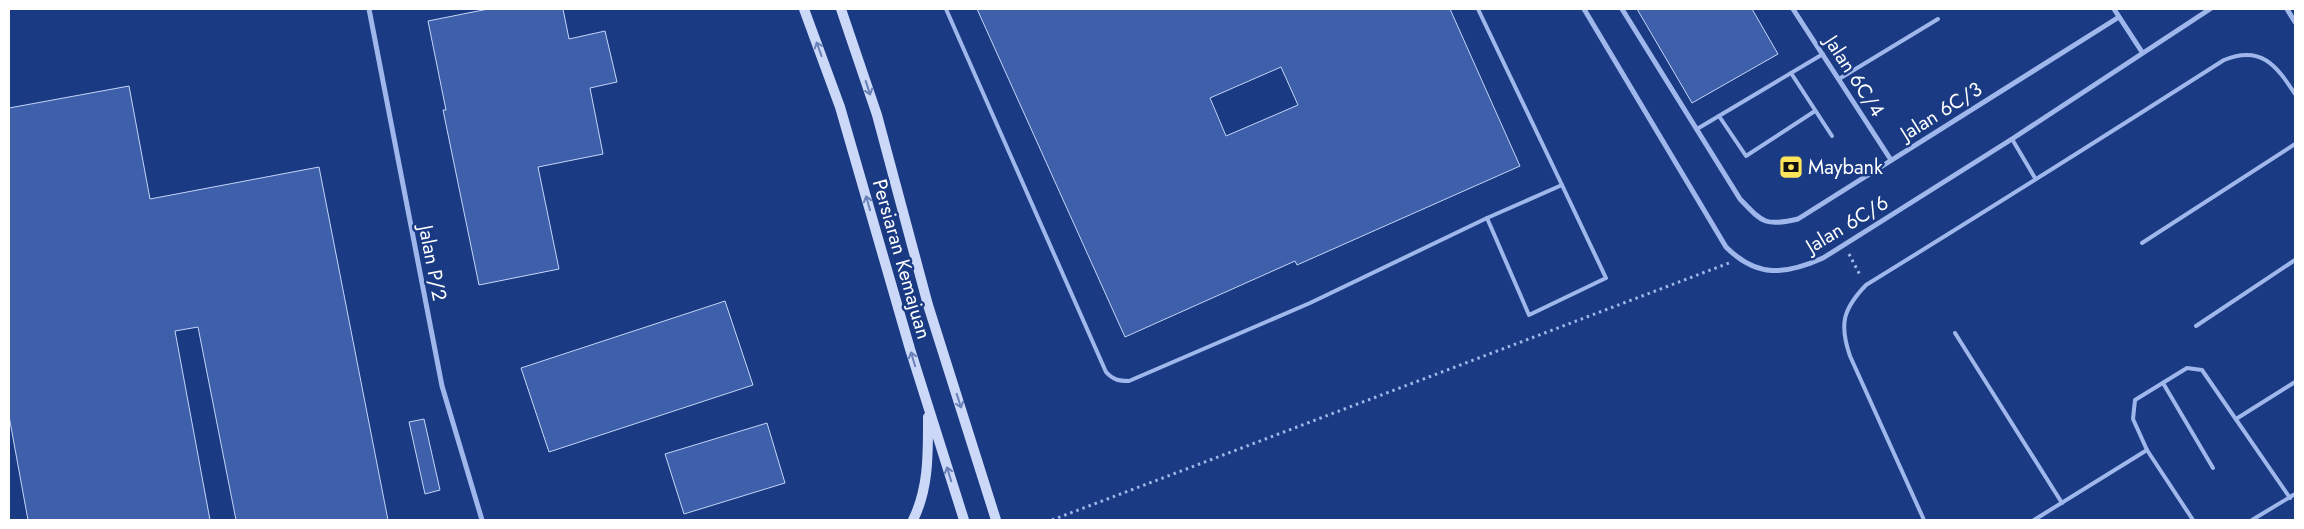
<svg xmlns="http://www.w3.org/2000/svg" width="2304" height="529" viewBox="0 0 2304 529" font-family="Jost,sans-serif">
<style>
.building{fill:#3e60aa;stroke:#c4d5f8;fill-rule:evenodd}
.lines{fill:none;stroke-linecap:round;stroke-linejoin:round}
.path{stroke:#9fb7eb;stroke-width:3;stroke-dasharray:2.5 4;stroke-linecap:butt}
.lane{stroke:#9fb7eb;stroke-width:4}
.street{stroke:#9fb7eb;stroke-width:5}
.secondary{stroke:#cbd8f8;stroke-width:10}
.oneway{stroke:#6a81b8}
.labels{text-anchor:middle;stroke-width:5;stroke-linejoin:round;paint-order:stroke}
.street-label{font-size:20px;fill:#fff;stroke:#1a3a83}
.poi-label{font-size:20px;fill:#fff;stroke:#1a3a83;text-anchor:start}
</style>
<rect width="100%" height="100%" fill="#1a3a83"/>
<!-- building -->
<g class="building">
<path d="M488,9H563L569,39L605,31L617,82L590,88L603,154L538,167L559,269L479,285L443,110H446L428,21Z"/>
<path d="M977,9H1450L1520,166L1297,265L1295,261L1125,337ZM1281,67L1298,105L1226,136L1210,98Z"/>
<path d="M1637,9H1752L1778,54L1692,103Z"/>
<path d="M129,86L150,199L319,167L388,520H236L198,327L175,331L210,520H28L9,416V108Z"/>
<path d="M725,301L753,385L549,452L521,368Z"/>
<path d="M424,419L440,490L425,494L409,422Z"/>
<path d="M767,423L785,483L684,514L665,454Z"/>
</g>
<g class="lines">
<!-- path -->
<g class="path">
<path d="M1849,254L1861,277"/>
<path d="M1052,520L1729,263"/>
</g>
<!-- lane -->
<g class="lane">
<path d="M946,9L1106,372C1113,380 1119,381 1129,381L1310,303L1487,218L1562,185L1478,9"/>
<path d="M1791,73L1832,136"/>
<path d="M1839,79L1938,19"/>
<path d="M1719,116L1746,156L1815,111"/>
<path d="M1697,129L1823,54"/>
<path d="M2012,139L2035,178"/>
<path d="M1487,218L1529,315L1606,278L1562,185"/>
<path d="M2142,243L2295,144"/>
<path d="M2196,326L2295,260"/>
<path d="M1955,333L2062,503"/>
<path d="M2163,383L2213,468"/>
<path d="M2236,419L2295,382"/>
<path d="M1924,520L1850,356C1839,324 1843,309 1866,285C1986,211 2105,136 2224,60C2261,45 2276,65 2295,94"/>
<path d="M2034,520L2147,450"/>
<path d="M2193,520L2147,450L2133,419L2135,400L2187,368L2202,370L2290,498"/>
<path d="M2252,520L2295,494"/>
</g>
<!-- street -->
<g class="street">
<path d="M369,9L442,386L482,520"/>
<path d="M1584,9L1726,247C1757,278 1785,275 1823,258L2012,139L2210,9"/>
<path d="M1622,9L1740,199C1762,222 1765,227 1798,219L2119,17"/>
<path d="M1793,9L1891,160"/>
<path d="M2114,9L2142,52"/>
<path d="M2287,9L2295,22"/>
</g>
<!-- secondary -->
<g class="secondary">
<path d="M804,9L840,107L910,349L964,520"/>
<path d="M841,9L877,115L928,305L996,520"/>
<path d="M913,520C929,488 928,453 928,417"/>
</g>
</g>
<!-- one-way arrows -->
<defs><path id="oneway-shaft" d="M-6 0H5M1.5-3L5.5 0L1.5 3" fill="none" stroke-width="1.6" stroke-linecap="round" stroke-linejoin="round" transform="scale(1.25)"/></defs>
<g class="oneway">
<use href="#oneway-shaft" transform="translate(819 49) rotate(-110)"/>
<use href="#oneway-shaft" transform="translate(868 88) rotate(72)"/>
<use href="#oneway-shaft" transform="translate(868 203) rotate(-106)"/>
<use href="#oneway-shaft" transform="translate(913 359) rotate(-107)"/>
<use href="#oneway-shaft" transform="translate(959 401) rotate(72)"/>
<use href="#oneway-shaft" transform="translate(949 474) rotate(-107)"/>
</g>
<!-- icons -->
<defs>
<g id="bank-square" transform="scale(1.25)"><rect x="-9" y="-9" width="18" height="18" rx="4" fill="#fde45b" stroke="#1a3a83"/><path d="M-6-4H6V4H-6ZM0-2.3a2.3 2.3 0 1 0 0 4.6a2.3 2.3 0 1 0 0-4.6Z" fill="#111"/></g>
</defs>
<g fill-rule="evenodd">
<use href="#bank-square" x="1791" y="167"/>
</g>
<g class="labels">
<!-- street labels -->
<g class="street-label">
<text transform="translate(1855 76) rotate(57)" y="7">Jalan 6C/4</text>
<text transform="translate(1941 111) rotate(-32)" y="7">Jalan 6C/3</text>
<text transform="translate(1847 224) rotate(-31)" y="7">Jalan 6C/6</text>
<text transform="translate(902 259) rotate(74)" y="7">Persiaran Kemajuan</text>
<text transform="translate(433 263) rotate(79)" y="7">Jalan P/2</text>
</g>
<!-- poi labels -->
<g class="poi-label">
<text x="1808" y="174">Maybank</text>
</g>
</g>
<!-- border -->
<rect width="2304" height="529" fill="none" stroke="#ffffff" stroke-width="20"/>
</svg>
